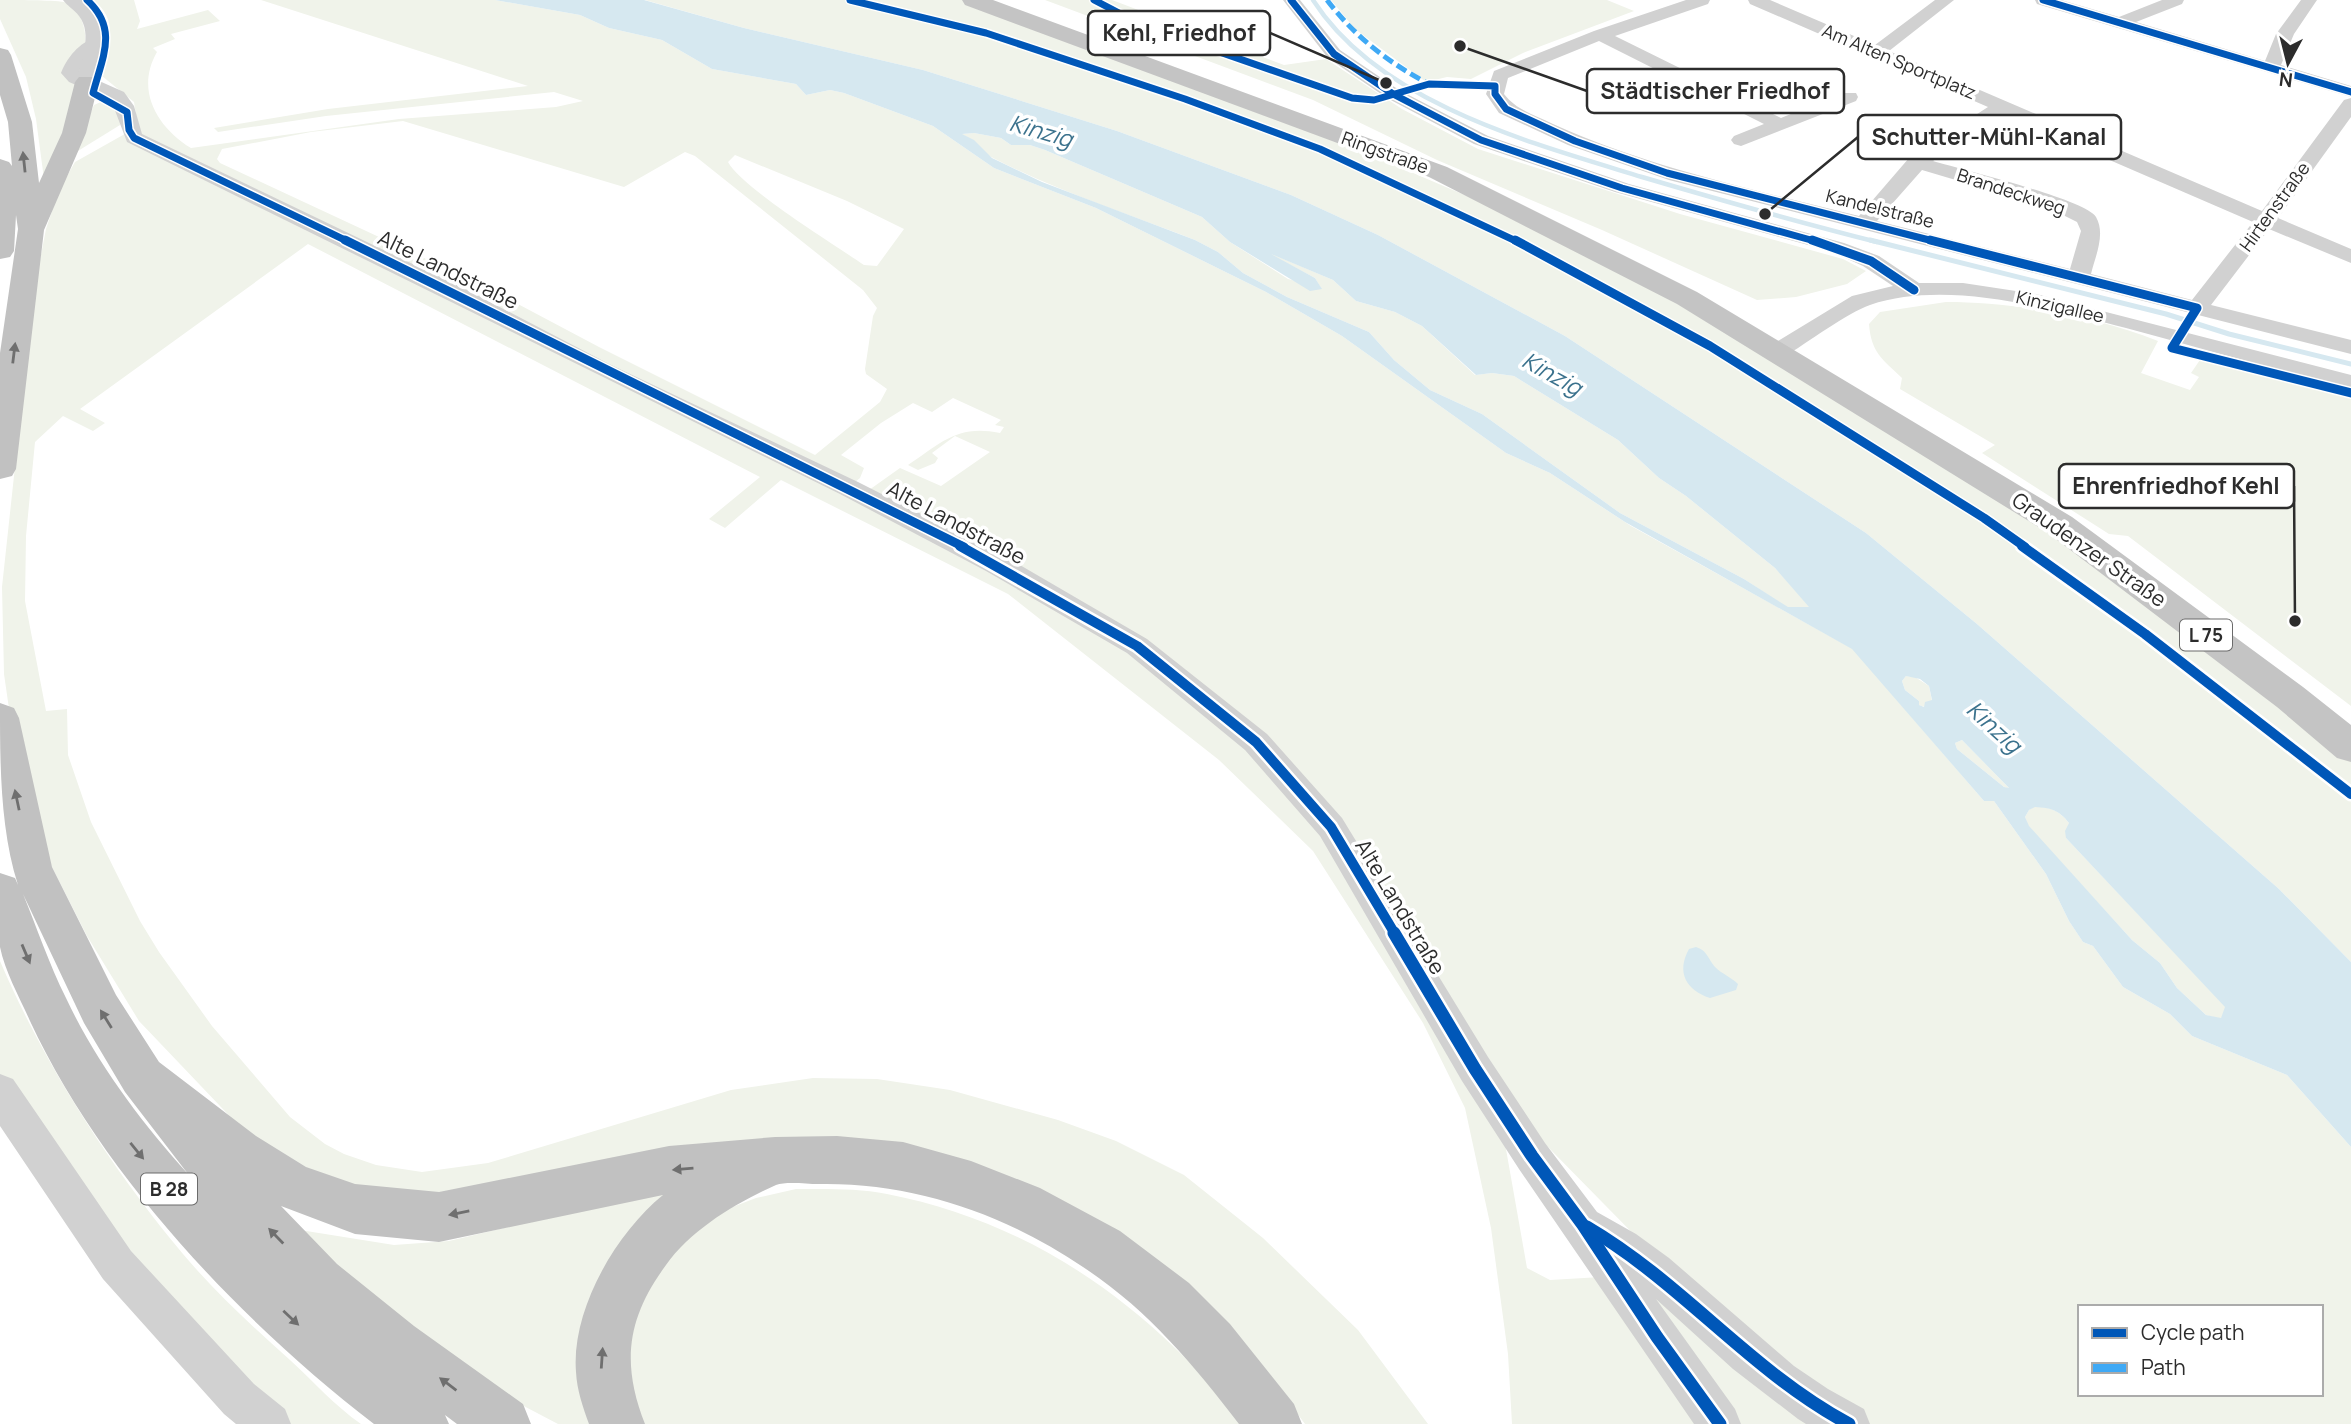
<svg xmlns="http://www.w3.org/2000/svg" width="2351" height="1424" viewBox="0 0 2351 1424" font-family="Manrope,sans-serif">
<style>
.green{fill:#f0f3ea;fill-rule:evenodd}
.water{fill:#d6e8f0;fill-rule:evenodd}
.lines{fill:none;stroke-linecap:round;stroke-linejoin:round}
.stream-far1{stroke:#d6e8f0;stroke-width:4.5}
.stream{stroke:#d6e8f0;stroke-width:5}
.minor{fill:#d1d1d1;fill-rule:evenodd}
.tertiary{fill:#d1d1d1;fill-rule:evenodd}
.primary{fill:#c4c4c4;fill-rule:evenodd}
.trunk{fill:#c1c1c1;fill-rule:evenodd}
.quiet{stroke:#3fa9f5;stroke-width:5;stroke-dasharray:11 5;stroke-linecap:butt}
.cycleway-far3-casing{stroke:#fff;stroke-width:10}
.cycleway-far2-casing{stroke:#fff;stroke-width:12}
.cycleway-far1-casing{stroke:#fff;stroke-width:15}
.cycleway-casing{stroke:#fff;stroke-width:18}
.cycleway-far3{stroke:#0057b8;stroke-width:7}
.cycleway-far2{stroke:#0057b8;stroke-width:9}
.cycleway-far1{stroke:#0057b8;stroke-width:10}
.cycleway{stroke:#0057b8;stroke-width:13}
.oneway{fill:#6f6f6f}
.labels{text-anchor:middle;stroke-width:7;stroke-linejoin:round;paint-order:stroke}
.far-street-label{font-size:18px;fill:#2c2c2c;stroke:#fff}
.shield{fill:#fff;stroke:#6b6b6b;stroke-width:2}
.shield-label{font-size:19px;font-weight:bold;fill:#2c2c2c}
.street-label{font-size:21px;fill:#2c2c2c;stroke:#fff}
.water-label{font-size:23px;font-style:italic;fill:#3b728d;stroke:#fff}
.leader{fill:none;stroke:#2c2c2c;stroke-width:2.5}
.callout-dot{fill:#2c2c2c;stroke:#fff;stroke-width:2.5}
.callout{fill:#fff;stroke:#2c2c2c;stroke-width:2.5}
.callout-label{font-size:23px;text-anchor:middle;font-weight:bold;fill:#2c2c2c}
</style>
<rect width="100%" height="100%" fill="#fff"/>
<!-- green -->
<g class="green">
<path d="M0,0C16,0 51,0 64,2C117,26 58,140 44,179L36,119L26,77L0,19Z"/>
<path d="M92,0H134L140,21L137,29L208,10L220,21L171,34L175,39L153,48L157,52C135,90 157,127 191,148L399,119L556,107L583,101L554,92L326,116L218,132L214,128L328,109L528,86L261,0H495L580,15L609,28L662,40L712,69L796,84L806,95L830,90L844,93L933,126L994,168L1096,208L1266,292L1342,336L1506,453L1550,473L1631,526L1853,649L1984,801H1994L2046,874L2069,921L2083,942L2093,946L2123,987L2170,1014L2192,1036L2287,1075L2351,1147V1424H1512L1508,1354L1491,1228L1465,1108L1423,1023L1313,851L1219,760L1008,594L781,480L725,528L709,519L760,477L308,244L80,409L105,423L93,431L63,416L35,442L26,536L25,601L46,711L67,709L68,755L91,822L140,921L159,952L212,1026L290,1117L325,1144L344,1154L376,1165L422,1172L488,1163L731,1090L813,1078L877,1079L950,1090L1058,1120L1116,1141L1184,1175L1263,1238L1358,1330L1428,1424H1305L1245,1344L962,1166L492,1189L396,1196L325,1179L240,1127L139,1021L87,936L51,865L17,764L4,674L2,587L34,291L46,229L59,190L75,162L123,135L137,121L134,102L102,76C109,50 120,17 92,0ZM403,121L624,187L685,152L695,156L863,290L877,308L873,316L865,369L866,374L887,389L880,402L815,455L599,347L480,284L220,163L217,159L222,149L311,132ZM735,155L847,201L904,229L877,266L864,265C835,245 742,188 728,162ZM953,398L1001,420L995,425L1004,427L1000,433C958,424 942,442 908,465L918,470L935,463L938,458L932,453L955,436L990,452L941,486L900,468L862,495L849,487L860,478L864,468L841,455L881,423L913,403L932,412ZM1498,1104L1547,1146L1658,1259L1601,1277L1550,1280L1527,1268ZM2080,1307H2321V1394H2080Z"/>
<path d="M645,0H963L1329,137L1481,202L1663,295L2060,538L2351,760V962L2279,889L1977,624L1866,533L1565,336L1378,235L1291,195L1117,131L923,70L744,28Z"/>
<path d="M1045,0H1112L1284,65L1326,59L1402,109L1478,149L1680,214L1843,259L1866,271L1847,284L1796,297L1757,300L1602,230L1437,160L1313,100Z"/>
<path d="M1331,0H1607L1634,11L1523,53L1471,79L1447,77L1426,82L1355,29Z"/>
<path d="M103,101L114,107L121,118L120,125L73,154L94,105Z"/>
<path d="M974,133L1001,138L1011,145H1030L1045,150L1202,217L1230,242L1288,279L1321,288L1315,278L1260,249L1333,280L1356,301L1395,312L1422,326L1475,375L1492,373L1514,376L1618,440L1659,478L1686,496L1775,568L1810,607L1788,608L1744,579L1620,513L1482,414L1430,390L1394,360L1369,332L1287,297L1243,273L1218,252L1195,240C1128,214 1059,192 995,159C982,153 975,140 961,134Z"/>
<path d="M1946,302C2014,302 2095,316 2158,341L2141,373L2190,390L2199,377L2191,373L2202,357L2351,396V706L2128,536L2109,534L1982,453L1995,445L1900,389L1902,378C1882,359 1871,352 1869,324L1880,312Z"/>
<path d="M1906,676L1915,677L1929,686L1932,701L1925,707L1918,705L1919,701L1905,690L1902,681Z"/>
<path d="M1962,740L2010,789L2004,787L1957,749L1955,743Z"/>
<path d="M2035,806C2051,808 2059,810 2069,823L2066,838L2226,1007L2221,1019L2206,1015L2177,988L2160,963L2132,940L2028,826L2025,817L2029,810Z"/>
<path d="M0,961C44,1064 111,1168 183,1254C215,1292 253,1327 290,1360C313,1381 335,1406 361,1424H278L119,1262L0,1080Z"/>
<path d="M716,1177L653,1216L590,1424H558L497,1392L400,1323L300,1230L394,1245L449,1241Z"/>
<path d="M796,1189C826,1189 857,1188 887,1194C999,1216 1093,1269 1175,1348C1202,1374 1221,1392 1242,1424H634L623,1362L641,1293L665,1257L722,1211L756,1198Z"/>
</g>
<!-- water -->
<g class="water">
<path d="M495,0H644L744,28L923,70L1117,131L1291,195L1378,235L1565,336L1866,533L1977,624L2279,889L2351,962V1147L2287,1075L2192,1036L2170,1014L2123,987L2093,946L2083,942L2069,921L2046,874L1994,801H1984L1852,649L1625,522L1550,473L1506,453L1342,336L1266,292L1096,208L994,168L933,126L844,93L830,90L806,95L796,84L712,69L662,40L609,28L580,15ZM974,133L1001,138L1011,145H1030L1045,150L1202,217L1230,242L1310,291L1322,289L1315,278L1271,254L1333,280L1356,301L1395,312L1422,326L1476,375L1492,373L1514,376L1618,440L1659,478L1686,496L1775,568L1809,607H1788L1744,579L1620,513L1482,414L1430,390L1394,360L1369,332L1287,297L1243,273L1218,252L1195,240L1042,182L992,158L974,140L962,134ZM1906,676L1920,679L1929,686L1932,700L1925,702L1924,707L1919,705V701L1905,690L1902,681ZM1962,740L2009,788L2004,787L1957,749L1955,743ZM2035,807C2051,808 2059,810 2069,823L2065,831L2066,838L2225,1007L2221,1018L2206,1015L2177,988L2160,963L2132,940L2029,826L2025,817L2029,810Z"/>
<path d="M1696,947C1707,950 1708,959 1715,967C1722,974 1731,977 1738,984L1736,990L1710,998C1686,990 1676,972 1689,949Z"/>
</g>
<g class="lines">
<!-- stream-far1 -->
<path class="stream-far1" d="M1313,0C1379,103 1531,143 1642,177C1720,200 1798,222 1877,242"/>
<!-- stream -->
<path class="stream" d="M1870,240L2166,314L2229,334L2351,364"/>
<!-- minor -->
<g class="minor">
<path d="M1283,0H1300L1340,50L1399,90L1488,136L1629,184L1844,243L1879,256L1919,283H1963L2036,294L2351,375V389C2276,370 2201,348 2126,328C2049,309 1948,279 1870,305C1847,313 1807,343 1784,357H1768L1764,352L1768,347L1852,296L1893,286L1863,266L1830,251L1615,192L1474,144L1387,98L1328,58Z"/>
<path d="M1686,0H1710L1708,4L1615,36L1781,118L1842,93H1856L1858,97L1856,101L1741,146L1734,144L1731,140L1734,136L1764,124L1599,41L1508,78L1504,94C1516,110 1535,115 1553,124C1650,168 1756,190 1859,216L1909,158L1988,107L1750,4L1748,0H1770L1875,45L1935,0H1954L1889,51L2262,211L2344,100L2351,98V117L2278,218L2351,249V263L2269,229L2211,305L2351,340V354L1669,180L1568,145L1499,113L1486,94L1494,71L1594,31ZM2003,114L2253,222L2192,300L2091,274C2095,257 2106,234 2096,217C2085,199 1959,169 1933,161ZM1922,170L2047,207L2077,222L2081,231L2070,269L1877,221Z"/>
<path d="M2035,0H2061L2119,17L2162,0H2184L2182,4L2136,22L2265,61L2276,34L2301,0H2317L2294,34L2281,65L2351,86V97L2037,4Z"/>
<path d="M96,38L105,43L83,62L79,72L124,92L134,106L142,134L469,291L609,364L858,482L1006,557L1147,639L1267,734L1342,818L1488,1057L1545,1143L1597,1212L1636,1234L1669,1258L1794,1366L1828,1389L1864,1409L1870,1424H1806L1798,1419L1733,1369L1656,1299L1735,1409L1741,1424H1694L1519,1169L1462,1081L1320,836L1245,750L1127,653L986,571L840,494L127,142L111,100L69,82L61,73C67,58 79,42 96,38Z"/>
<path d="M0,1074L13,1079L131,1251L254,1384L285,1409L291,1424H236L224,1414L103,1279L0,1126Z"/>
</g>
<!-- tertiary -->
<path class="tertiary" d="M63,0H86C112,19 112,62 95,87H79L76,82C81,62 93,34 79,16C74,9 67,6 63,0Z"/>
<!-- primary -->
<path class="primary" d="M962,0H993L1447,167L1697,292L2072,517L2303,687L2351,725V762L2337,758L2277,707L2048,533L1677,304L1429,177L965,5Z"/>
<!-- trunk -->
<g class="trunk">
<path d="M0,48L8,50L11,55L32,122L39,183L62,133L75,82L79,77H95L99,82L86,133L44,230L16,469L12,476L0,479V353L18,229L16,215L14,251L10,257L0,259V159L9,162L12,166L8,122L0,95Z"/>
<path d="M0,703L14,708L19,718L52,867L116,995L159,1062L256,1136L306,1167L355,1184L439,1192L669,1146L775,1137L837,1136L903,1142L971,1161L1040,1188L1120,1231L1189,1283L1230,1324L1294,1404L1302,1424H1239C1193,1364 1147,1309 1083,1267C1005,1214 913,1182 818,1184C807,1184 786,1181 776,1185C736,1203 692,1229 666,1265C627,1318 621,1363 645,1424H589C583,1407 577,1391 576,1372C571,1310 616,1233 663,1195L439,1242L355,1234L281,1206L337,1264L414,1326L523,1404L531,1424H457L445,1415L449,1424H374C241,1322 101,1174 30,1021C20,998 5,972 0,947C0,924 0,896 0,873L15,878L18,885C0,829 0,763 0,703ZM23,894L84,1023L125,1092L188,1174C141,1122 96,1062 66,998C49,964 37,928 23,894Z"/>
</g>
<!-- quiet -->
<path class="quiet" d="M1327,0C1355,37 1389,63 1429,84"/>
<!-- cycleway-far3 casing -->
<g class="cycleway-far3-casing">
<g id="cycleway-far3">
<path d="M87,0C119,29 102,58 93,93L127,112L129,130L134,138L349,242"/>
<path d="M850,0L986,33L1185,99L1320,149L1518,242"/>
<path d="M1094,0L1142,25L1352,98L1374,100L1429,84L1495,86V94L1506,109L1575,141L1667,173L1937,242"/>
<path d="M1291,0L1334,54L1393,94L1481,140L1622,188L1818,242"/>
<path d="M2043,0L2351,92"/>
</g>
</g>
<!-- cycleway-far2 casing -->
<g class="cycleway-far2-casing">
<g id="cycleway-far2">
<path d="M345,240L964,547"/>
<path d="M1515,240L1710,346L1984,518L2025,547"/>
<path d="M1812,240L1871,261L1914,290"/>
<path d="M1930,240L2197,308L2172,348L2351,393"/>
</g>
</g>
<!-- cycleway-far1 casing -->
<g class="cycleway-far1-casing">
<g id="cycleway-far1">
<path d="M960,546L1137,646L1256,742L1331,827L1395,934"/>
<path d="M2022,546L2145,634L2351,794"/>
</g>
</g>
<!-- cycleway casing -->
<g class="cycleway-casing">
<g id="cycleway">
<path d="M1394,933L1475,1069L1532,1156L1583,1225L1657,1337L1720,1424"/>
<path d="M1587,1227C1684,1284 1749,1370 1849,1424"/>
</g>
</g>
<!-- cycleway-far3 -->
<use href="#cycleway-far3" class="cycleway-far3"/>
<!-- cycleway-far2 -->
<use href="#cycleway-far2" class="cycleway-far2"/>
<!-- cycleway-far1 -->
<use href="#cycleway-far1" class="cycleway-far1"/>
<!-- cycleway -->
<use href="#cycleway" class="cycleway"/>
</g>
<!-- one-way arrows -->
<defs><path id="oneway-solid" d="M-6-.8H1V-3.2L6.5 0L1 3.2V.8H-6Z" transform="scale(1.75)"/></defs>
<g class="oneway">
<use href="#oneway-solid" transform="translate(24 162) rotate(-96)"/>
<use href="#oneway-solid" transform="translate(14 353) rotate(-83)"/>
<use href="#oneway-solid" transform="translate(17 800) rotate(-102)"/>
<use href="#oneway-solid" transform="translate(26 954) rotate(67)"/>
<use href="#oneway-solid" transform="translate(106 1019) rotate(-122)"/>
<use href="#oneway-solid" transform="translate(137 1151) rotate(51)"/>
<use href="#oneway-solid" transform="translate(683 1169) rotate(175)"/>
<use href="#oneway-solid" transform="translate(459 1213) rotate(169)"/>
<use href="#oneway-solid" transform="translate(276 1236) rotate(-134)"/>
<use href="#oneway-solid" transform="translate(291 1318) rotate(43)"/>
<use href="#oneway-solid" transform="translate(602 1358) rotate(-86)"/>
<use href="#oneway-solid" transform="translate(448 1384) rotate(-143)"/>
</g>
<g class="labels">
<!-- far-street labels -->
<g class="far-street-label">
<text transform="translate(1899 62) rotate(23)" y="6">Am Alten Sportplatz</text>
<text transform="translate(1385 153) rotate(20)" y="6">Ringstraße</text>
<text transform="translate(2011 192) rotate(18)" y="6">Brandeckweg</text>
<text transform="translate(2275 207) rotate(-54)" y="6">Hirtenstraße</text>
<text transform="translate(1880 209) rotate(14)" y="6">Kandelstraße</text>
<text transform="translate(2060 307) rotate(13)" y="6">Kinzigallee</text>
</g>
<!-- shield labels -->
<g class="shield">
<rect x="2180" y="619.5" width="52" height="31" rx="5"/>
<rect x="141" y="1173.5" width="56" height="31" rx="5"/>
</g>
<g class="shield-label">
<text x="2206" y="642">L 75</text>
<text x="169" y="1196">B 28</text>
</g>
<!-- street labels -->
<g class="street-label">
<text transform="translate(448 270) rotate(26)" y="7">Alte Landstraße</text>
<text transform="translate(956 523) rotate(28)" y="7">Alte Landstraße</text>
<text transform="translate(2089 550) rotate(35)" y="7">Graudenzer Straße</text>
<text transform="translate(1400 907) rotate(59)" y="7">Alte Landstraße</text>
</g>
<!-- water labels -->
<g class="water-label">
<text transform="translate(1041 131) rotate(16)" y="8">Kinzig</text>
<text transform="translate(1552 374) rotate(29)" y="8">Kinzig</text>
<text transform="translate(1994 727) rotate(42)" y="8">Kinzig</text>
</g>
</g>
<!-- callouts -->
<path class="leader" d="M1386 83L1270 33M1460 46L1587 91M1765 214L1858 137M2295 621L2294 486"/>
<g class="callout-dot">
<circle cx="1386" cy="83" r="7"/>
<circle cx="1460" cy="46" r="7"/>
<circle cx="1765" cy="214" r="7"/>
<circle cx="2295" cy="621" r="7"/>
</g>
<g class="callout">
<rect x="1088" y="11" width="182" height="44" rx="7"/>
<rect x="1587" y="69" width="257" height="44" rx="7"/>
<rect x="1858" y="115" width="263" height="44" rx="7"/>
<rect x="2059" y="464" width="235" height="44" rx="7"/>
</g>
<g class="callout-label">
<text x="1179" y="41">Kehl, Friedhof</text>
<text x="1715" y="99">Städtischer Friedhof</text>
<text x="1989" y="145">Schutter-Mühl-Kanal</text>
<text x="2176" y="494">Ehrenfriedhof Kehl</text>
</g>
<!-- legend -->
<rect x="2078" y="1305" width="245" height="91" fill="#ffffff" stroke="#ababab" stroke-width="2"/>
<rect x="2092" y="1328" width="35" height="10" fill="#0057b8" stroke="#ababab" stroke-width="2"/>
<text x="2141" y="1340" font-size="21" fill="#2c2c2c">Cycle path</text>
<rect x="2092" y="1363" width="35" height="10" fill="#3fa9f5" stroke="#ababab" stroke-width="2"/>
<text x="2141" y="1375" font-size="21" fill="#2c2c2c">Path</text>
<!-- north arrow -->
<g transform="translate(2288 63) rotate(187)" stroke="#ffffff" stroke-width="5" paint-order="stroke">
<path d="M0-5L12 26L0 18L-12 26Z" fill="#2c2c2c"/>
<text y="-10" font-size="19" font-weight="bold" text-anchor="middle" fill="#2c2c2c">N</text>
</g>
</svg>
